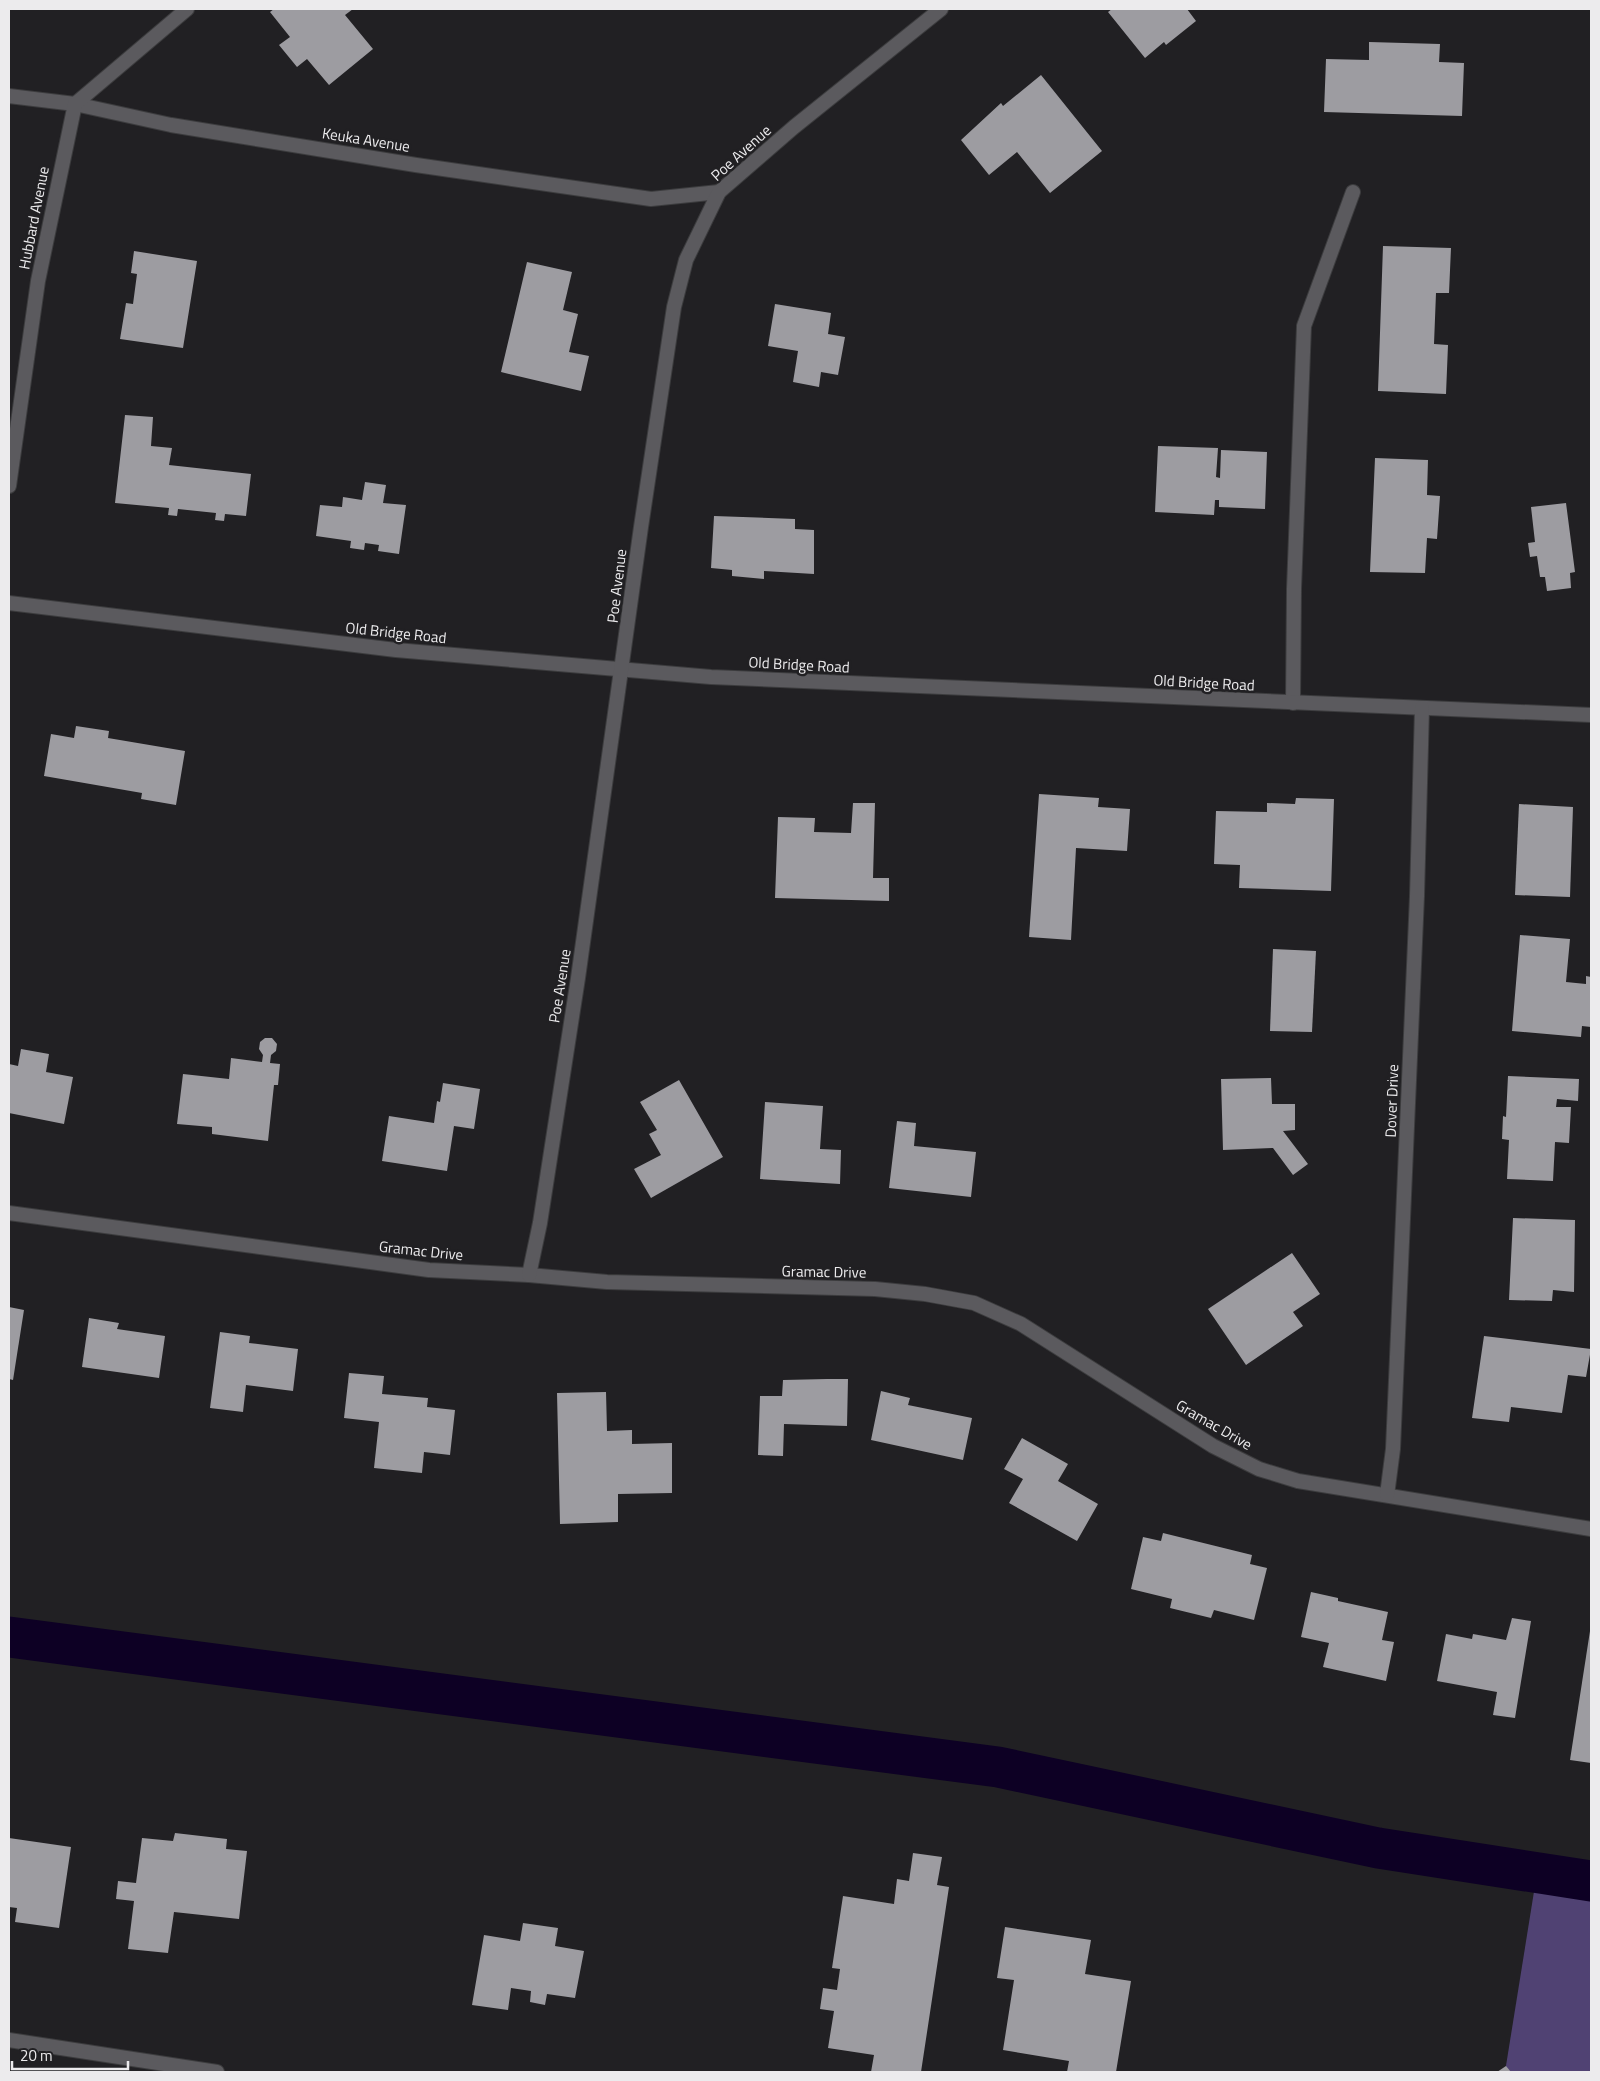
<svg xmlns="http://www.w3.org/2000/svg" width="1600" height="2081" viewBox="0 0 1600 2081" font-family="'Titillium Web',sans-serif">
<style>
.forest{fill:#504273}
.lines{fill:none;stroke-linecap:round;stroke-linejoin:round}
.canal{stroke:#0d0024;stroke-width:41}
.building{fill:#9d9ca1}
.service-casing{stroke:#3c3c3e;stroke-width:16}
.minor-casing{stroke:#3c3c3e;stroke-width:16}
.service{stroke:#5b5a5e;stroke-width:14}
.minor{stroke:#5b5a5e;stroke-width:14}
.labels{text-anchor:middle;stroke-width:5;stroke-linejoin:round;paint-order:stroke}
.street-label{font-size:15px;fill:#ecebed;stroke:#212023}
</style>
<rect width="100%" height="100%" fill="#212023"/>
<!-- forest -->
<path class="forest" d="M1537,1873L1591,1879V2072H1505Z"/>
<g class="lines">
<!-- canal -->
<path class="canal" d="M9,1637L998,1767L1378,1848L1591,1881"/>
</g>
<!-- building -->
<g class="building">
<path d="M274,9H353L345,15L373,49L329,85L307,59L297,67L279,45L290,37L270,12Z"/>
<path d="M1112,9H1187L1196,21L1166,45L1164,42L1145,58L1108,12Z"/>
<path d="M1369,42L1440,44L1439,62L1464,63L1462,116L1324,112L1326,59L1369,60Z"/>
<path d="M1041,75L1102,151L1050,193L1017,152L989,175L961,140L1001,103L1003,106Z"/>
<path d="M1383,246L1451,248L1449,293H1436L1434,344L1448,345L1446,394L1378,391Z"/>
<path d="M134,251L197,261L183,348L120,339L126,303L133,304L137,274L131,273Z"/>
<path d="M527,262L572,272L563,310L578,314L569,352L589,356L581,391L501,372Z"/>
<path d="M775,304L831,313L828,334L845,337L838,375L821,372L819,387L793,382L798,351L768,346Z"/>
<path d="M125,415L153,417L151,446L172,448L169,465L251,474L246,516L225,514L224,521L215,520L216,513L178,509L177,516L168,515L169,508L115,503Z"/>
<path d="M1158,446L1218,448L1216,477L1220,478L1221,450L1267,452L1265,509L1219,507V500H1215L1214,515L1155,512Z"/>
<path d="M1375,458L1428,460L1427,495L1440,496L1437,539L1427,538L1425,573L1370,572Z"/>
<path d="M365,482L386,485L383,503L406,505L399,554L378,551L379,545L365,543L364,550L350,548L351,541L316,536L320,505L342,507L343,497L362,500Z"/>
<path d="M1566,503L1575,572L1570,573L1571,588L1547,591L1545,577H1540L1537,556L1530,557L1528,543L1535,542L1531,507Z"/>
<path d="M714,516L795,519V529L814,530V574L764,571V579L732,576V570L711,568Z"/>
<path d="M76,726L109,731L108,738L185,751L176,805L141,799L142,793L44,776L51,734L74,738Z"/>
<path d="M1039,794L1099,798L1098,807L1130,809L1127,851L1076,848L1071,940L1029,937Z"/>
<path d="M1296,798L1334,799L1331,891L1239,888L1240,865L1214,864L1216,811L1267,812V803L1295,804Z"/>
<path d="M853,803H875L873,878H889V901L775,898L778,817L815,818L814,832L851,833Z"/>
<path d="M1519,804L1573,807L1570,897L1515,895Z"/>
<path d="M1520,935L1570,939L1566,982L1586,984V976L1591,977V1027L1582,1026L1581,1037L1512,1031Z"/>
<path d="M1273,949L1316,951L1312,1032L1270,1031Z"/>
<path d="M265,1038H272L277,1044L276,1051L271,1055L270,1063L280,1064L278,1085H274L268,1141L212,1134V1127L177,1124L183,1074L229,1079L231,1058L262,1062L263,1055L259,1049L260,1042Z"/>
<path d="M21,1049L49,1054L46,1072L73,1077L64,1124L9,1113V1064L18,1066Z"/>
<path d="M1508,1076L1579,1079L1578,1101L1557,1099L1556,1107H1571L1569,1143L1555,1142L1553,1181L1507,1179L1509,1140L1502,1139L1503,1116L1506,1117Z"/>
<path d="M1271,1078L1272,1104H1295V1130L1283,1131L1308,1164L1293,1175L1273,1148L1223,1150L1221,1079Z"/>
<path d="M679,1080L723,1157L651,1198L634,1169L661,1155L649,1134L657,1130L640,1102Z"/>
<path d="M443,1083L480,1089L474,1129L454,1126L447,1171L382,1161L389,1116L434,1123L437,1101L440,1102Z"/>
<path d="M765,1102L823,1106L820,1149L841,1150L840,1184L760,1179Z"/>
<path d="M897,1121L916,1123L914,1146L976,1152L971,1197L889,1188Z"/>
<path d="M1513,1218L1575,1220L1574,1292L1553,1290L1552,1301L1509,1300Z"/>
<path d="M1292,1253L1320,1294L1293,1312L1303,1326L1246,1365L1208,1309Z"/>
<path d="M9,1307L24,1310L13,1380L9,1379Z"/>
<path d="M89,1318L119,1323L117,1329L165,1336L159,1378L82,1367Z"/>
<path d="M220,1332L250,1336L249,1343L298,1349L293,1391L246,1385L243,1412L210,1408Z"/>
<path d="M1484,1336L1591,1349L1586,1377L1568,1375L1562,1413L1511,1407L1509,1422L1472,1418Z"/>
<path d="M349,1373L384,1376L382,1394L428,1398L427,1407L455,1410L450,1455L424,1452L422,1473L374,1468L379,1422L344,1418Z"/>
<path d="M827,1379H848L847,1426L784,1424L783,1456L758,1455L760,1396H782L783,1380Z"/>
<path d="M881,1391L910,1398L908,1405L972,1418L963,1460L871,1440Z"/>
<path d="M606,1392L607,1431L632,1430V1444L672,1443V1493L618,1494V1522L560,1524L557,1393Z"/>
<path d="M1022,1438L1068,1464L1058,1481L1098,1504L1077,1541L1009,1503L1023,1479L1004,1469Z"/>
<path d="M1163,1533L1252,1555L1250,1564L1267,1568L1254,1620L1214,1610L1211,1618L1170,1608L1172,1599L1131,1589L1143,1537L1161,1541Z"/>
<path d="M1311,1592L1338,1598V1601L1388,1612L1382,1640L1394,1642L1386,1681L1323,1667L1329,1643L1301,1637Z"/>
<path d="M1512,1618L1531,1621L1515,1718L1493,1715L1497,1692L1437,1681L1446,1634L1472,1639L1473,1634L1506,1640Z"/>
<path d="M1590,1631L1591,1632V1763L1570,1760Z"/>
<path d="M175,1833L227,1839L226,1849L247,1851L239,1919L174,1912L168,1953L128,1949L134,1901L116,1899L118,1881L136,1883L142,1838L173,1841Z"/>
<path d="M9,1838L71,1847L59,1928L15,1922L17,1908L9,1907Z"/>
<path d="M913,1853L942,1857L937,1885L949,1887L921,2072H871L874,2055L828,2048L834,2011L820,2009L823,1988L837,1990L840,1969L832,1968L843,1896L894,1904L897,1879L909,1881Z"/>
<path d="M523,1923L558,1928L555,1946L584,1951L575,1998L547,1994L545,2005L530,2002L531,1991L511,1988L508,2010L472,2005L484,1935L520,1941Z"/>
<path d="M1005,1927L1091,1940L1085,1974L1131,1981L1116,2072H1067L1069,2061L1003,2050L1014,1980L997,1978Z"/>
<path d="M1506,2066L1511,2072H1497Z"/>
</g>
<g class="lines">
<!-- service casing -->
<g class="service-casing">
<path id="service" d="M1293,703L1294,589L1304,326L1353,192"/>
</g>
<!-- minor casing -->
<g class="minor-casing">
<g id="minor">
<path d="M9,96L75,104L171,125L416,165L651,199L719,192"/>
<path d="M9,486L38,281L75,104L187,9"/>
<path d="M9,603L396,650L711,677L1591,715"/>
<path d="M9,1213L429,1270L529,1275L607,1282L875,1289L925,1294L974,1303L1021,1324L1213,1446L1259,1469L1298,1481L1591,1529"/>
<path d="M529,1275L540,1223L578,978L641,527L674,307L686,260L719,192L794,127L941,9"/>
<path d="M1387,1495L1393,1449L1417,896L1422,708"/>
<path d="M9,2040L217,2072"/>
</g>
</g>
<!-- service -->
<use href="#service" class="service"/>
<!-- minor -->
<use href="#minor" class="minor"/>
</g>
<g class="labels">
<!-- street labels -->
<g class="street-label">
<text transform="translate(366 140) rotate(9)" y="5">Keuka Avenue</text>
<text transform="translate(741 153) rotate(-42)" y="5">Poe Avenue</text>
<text transform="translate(34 218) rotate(-79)" y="5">Hubbard Avenue</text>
<text transform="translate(617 586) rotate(-83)" y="5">Poe Avenue</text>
<text transform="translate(396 633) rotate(6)" y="5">Old Bridge Road</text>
<text transform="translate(799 665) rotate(3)" y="5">Old Bridge Road</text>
<text transform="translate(1204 683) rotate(3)" y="5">Old Bridge Road</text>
<text transform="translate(560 986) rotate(-81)" y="5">Poe Avenue</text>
<text transform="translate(1392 1101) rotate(-88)" y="5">Dover Drive</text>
<text transform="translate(421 1251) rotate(6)" y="5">Gramac Drive</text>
<text transform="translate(824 1272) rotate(1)" y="5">Gramac Drive</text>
<text transform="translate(1214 1425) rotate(30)" y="5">Gramac Drive</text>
</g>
</g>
<!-- border -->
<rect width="1600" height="2081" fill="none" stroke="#ecebed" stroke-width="20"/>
<!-- scale -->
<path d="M12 2061v8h116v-8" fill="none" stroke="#ecebed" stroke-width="2.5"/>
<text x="20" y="2061" font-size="15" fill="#ecebed" stroke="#212023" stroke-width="4" paint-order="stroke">20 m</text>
</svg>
